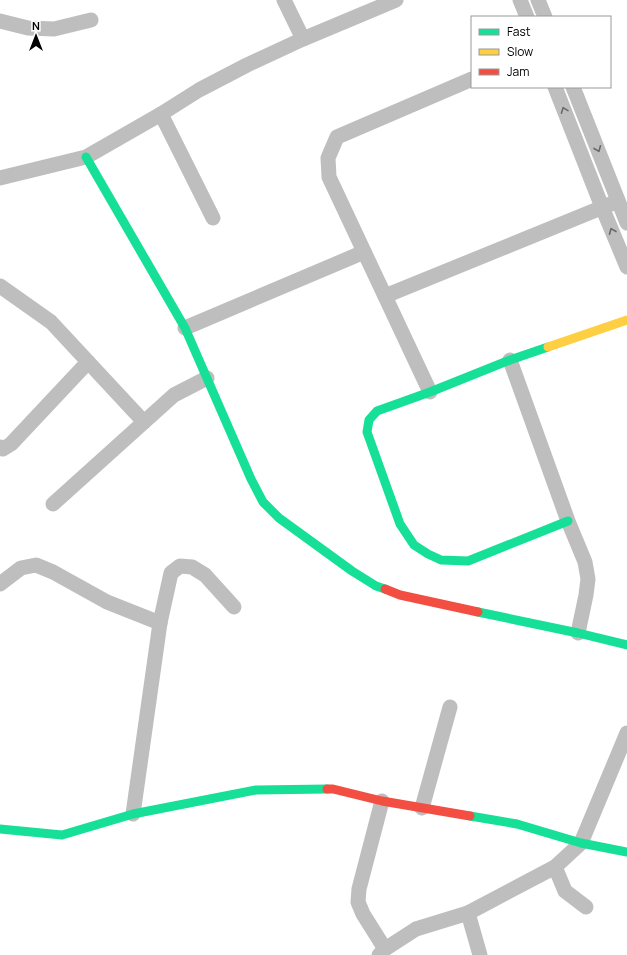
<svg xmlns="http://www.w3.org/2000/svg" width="627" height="955" viewBox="0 0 627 955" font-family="Manrope,sans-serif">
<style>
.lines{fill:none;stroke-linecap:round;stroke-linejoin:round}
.street{stroke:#bebebe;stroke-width:15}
.fast{stroke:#16e098;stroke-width:9}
.slow{stroke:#ffcf43;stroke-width:9}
.jam{stroke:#f24e42;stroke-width:9}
.oneway{stroke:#686868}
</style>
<rect width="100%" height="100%" fill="#fff"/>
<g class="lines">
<!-- street -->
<g class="street">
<path d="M284,0L303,39"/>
<path d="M520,0L527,17"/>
<path d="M538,0L545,17"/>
<path d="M0,21L28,28L54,29L91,20"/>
<path d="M555,87L602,207L627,267"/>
<path d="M573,87L627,223"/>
<path d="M161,114L213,218"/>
<path d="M0,178L86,157L161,114L199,90L247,65L303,39L396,0"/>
<path d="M0,286L51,322L144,422"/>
<path d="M385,296L618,201"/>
<path d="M185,328L364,252"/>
<path d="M510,360L568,521L585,562L588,579L586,595L578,633"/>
<path d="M430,392L329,177L328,158L337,137L472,79"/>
<path d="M0,447L3,449L11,444L88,362"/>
<path d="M53,504L174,395L207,378"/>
<path d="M0,584L21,568L36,565L53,572L107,602L160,623"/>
<path d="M382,801L359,889L358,902L363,914L385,949"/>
<path d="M422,808L450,707"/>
<path d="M133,814L160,623L171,573L180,566L192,567L205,575L234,607"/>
<path d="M555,867L565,891L586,907"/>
<path d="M468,913L480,955"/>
<path d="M379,955L385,949L416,929L468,913L555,867L581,843L627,733"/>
</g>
<!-- fast -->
<g class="fast">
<path d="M86,157L185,328L251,479L263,502L279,518L352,571L376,586L385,589"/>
<path d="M548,347L510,360L430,392L377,411L369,420L367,432L400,524L414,545L428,554L441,560L468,561L568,521"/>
<path d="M478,612L578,633L627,645"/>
<path d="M470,816L517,824L581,843L627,852"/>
<path d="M0,829L62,835L133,814L256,790L327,789"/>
</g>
<!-- slow -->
<path class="slow" d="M548,347L627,320"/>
<!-- jam -->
<g class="jam">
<path d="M385,589L400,595L478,612"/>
<path d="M327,789H333L382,801L470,816"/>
</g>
</g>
<!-- one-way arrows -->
<defs><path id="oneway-chevron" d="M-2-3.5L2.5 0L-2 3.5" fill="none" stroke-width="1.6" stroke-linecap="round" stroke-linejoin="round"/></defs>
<g class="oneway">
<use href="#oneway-chevron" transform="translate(564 110) rotate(-111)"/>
<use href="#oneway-chevron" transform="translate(598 149) rotate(68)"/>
<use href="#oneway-chevron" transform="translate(612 231) rotate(-112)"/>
</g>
<!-- legend -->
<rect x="471" y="16" width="140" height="72" fill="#ffffff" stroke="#999999"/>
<rect x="479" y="29" width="20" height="6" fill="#16e098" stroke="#999999"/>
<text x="507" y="36" font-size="12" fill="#000000">Fast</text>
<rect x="479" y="49" width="20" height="6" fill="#ffcf43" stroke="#999999"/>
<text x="507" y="56" font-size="12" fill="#000000">Slow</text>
<rect x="479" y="69" width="20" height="6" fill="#f24e42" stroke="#999999"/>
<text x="507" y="76" font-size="12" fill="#000000">Jam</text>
<!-- north arrow -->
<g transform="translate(36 36)" stroke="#ffffff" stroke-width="3" paint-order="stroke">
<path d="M0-3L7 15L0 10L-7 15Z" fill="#000000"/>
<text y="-6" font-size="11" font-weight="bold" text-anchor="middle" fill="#000000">N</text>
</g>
</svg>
